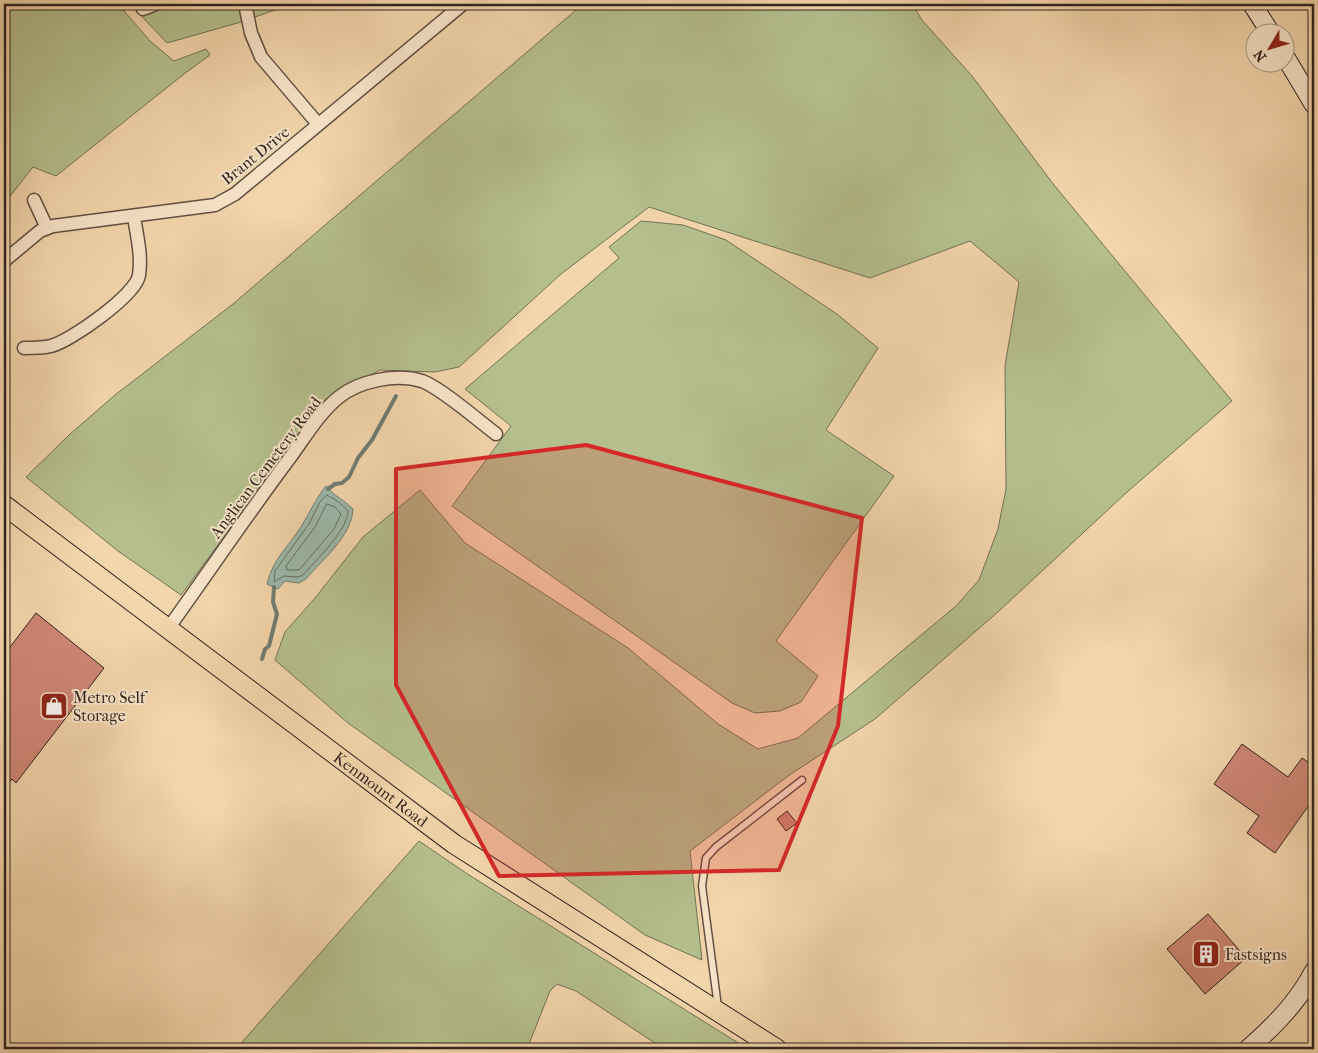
<svg xmlns="http://www.w3.org/2000/svg" width="1318" height="1053" viewBox="0 0 1318 1053" font-family="'IM FELL French Canon',serif">
<style>
.green{fill:#b5bf8e;stroke:#727257}
.water{fill:#9cb9aa;stroke:#717d73}
.lines{fill:none;stroke-linecap:round;stroke-linejoin:round}
.shore{stroke:#666e65;stroke-width:1}
.stream{stroke:#717d73;stroke-width:4}
.building{fill:#d08777;stroke:#302420}
.lane-casing{stroke:#615043;stroke-width:9}
.street-casing{stroke:#615043;stroke-width:15}
.secondary-casing{stroke:#302420;stroke-width:20}
.primary-casing{stroke:#302420;stroke-width:21}
.lane{stroke:#f8e4c9;stroke-width:6}
.street{stroke:#f8e4c9;stroke-width:12}
.secondary{stroke:#f8e4c9;stroke-width:18}
.primary{stroke:#f4d6ac;stroke-width:19}
.marked{fill:#d62828;fill-opacity:0.2;stroke:#d62828;stroke-width:4;stroke-linejoin:round}
.labels{text-anchor:middle;stroke-width:4;stroke-linejoin:round;paint-order:stroke}
.street-label{font-size:16px;fill:#302420;stroke:#f8e4c9}
.poi-label{font-size:16px;fill:#302420;stroke:#f8e4c9;text-anchor:start}
</style>
<rect width="100%" height="100%" fill="#f4d6ac"/>
<filter id="stains"><feTurbulence type="fractalNoise" baseFrequency=".004" numOctaves="4"/><feColorMatrix values="0 0 0 0 .2 0 0 0 0 .09 0 0 0 0 .02 0 0 0 .5 -.17"/></filter>
<radialGradient id="worn" r=".72"><stop offset=".6" stop-color="#630" stop-opacity="0"/><stop offset="1" stop-color="#630" stop-opacity=".3"/></radialGradient>
<!-- green -->
<g class="green">
<path d="M4,4H118L150,41L174,61L206,49L210,55L184,74L56,176L33,167L4,204Z"/>
<path d="M130,4H292L241,22L167,43Z"/>
<path d="M583,4H912L922,20L972,76L1054,185L1232,401L1126,493L999,611L875,719L788,776L690,851L702,960L645,935L348,723L275,660L285,632L315,598L363,537L420,490L465,543L628,648L718,724L758,749L798,738L956,606L979,580L998,529L1006,489L1005,366L1019,282L970,241L870,278L649,207L561,274L459,367L435,372L380,370L332,396L298,437L181,595L118,551L26,477L69,435L115,395L233,304Z"/>
<path d="M641,221L683,225L726,240L837,314L878,348L826,430L894,476L776,641L818,676L801,702L780,711L755,713L732,703L452,506L511,426L465,389L619,258L609,247Z"/>
<path d="M419,841L469,875L748,1049H664L576,991L557,984L550,991L527,1049H236Z"/>
</g>
<!-- water -->
<path class="water" d="M326,486C334,496 344,500 353,509C352,536 322,560 306,579L299,583L285,581L278,589L267,584C273,557 292,544 305,520C312,508 317,497 326,486Z"/>
<g class="lines">
<!-- shore -->
<g class="shore">
<path d="M327,495L339,502L348,511C348,530 315,561 303,575L298,577L284,576L274,582L275,571L309,524L320,502Z"/>
<path d="M327,504L335,507L341,514L334,529L299,570H287L286,566L315,527Z"/>
</g>
<!-- stream -->
<g class="stream">
<path d="M328,489L335,484L342,483L349,477L358,458L372,440L396,396"/>
<path d="M262,659L265,649L269,646L277,614L273,602L274,587"/>
</g>
</g>
<!-- building -->
<g class="building">
<path d="M36,613L104,668L16,783L12,779L4,790V655Z"/>
<path d="M1242,744L1288,777L1302,758L1314,766V798L1275,853L1247,833L1259,816L1214,784Z"/>
<path d="M787,811L797,823L786,831L777,819Z"/>
<path d="M1208,914L1246,958L1205,994L1167,949Z"/>
</g>
<g class="lines">
<!-- lane casing -->
<g class="lane-casing">
<path id="lane" d="M718,1007L702,886L706,858L716,847L802,780"/>
</g>
<!-- street casing -->
<g class="street-casing">
<g id="street">
<path d="M245,4L251,33L261,57L318,124"/>
<path d="M143,9L156,4"/>
<path d="M34,200L47,228"/>
<path d="M4,261L40,231L53,226L215,205L235,194L463,4"/>
<path d="M24,348C33,348 43,348 51,346C71,341 137,294 139,275C142,256 137,236 134,217"/>
<path d="M167,630C208,573 247,515 289,459C304,439 318,414 339,397C359,381 396,373 422,381C441,388 479,421 496,434"/>
</g>
</g>
<!-- secondary casing -->
<g class="secondary-casing">
<g id="secondary">
<path d="M1252,4L1270,32"/>
<path d="M1286,58L1314,105"/>
<path d="M1248,1049C1274,1026 1298,1002 1314,971"/>
</g>
</g>
<!-- primary casing -->
<g class="primary-casing">
<g id="primary">
<path id="s1" d="M4,505L454,844L777,1049"/>
</g>
</g>
<!-- lane -->
<use href="#lane" class="lane"/>
<!-- street -->
<use href="#street" class="street"/>
<!-- secondary -->
<use href="#secondary" class="secondary"/>
<!-- primary -->
<use href="#primary" class="primary"/>
</g>
<!-- marked area -->
<path class="marked" d="M586,445L862,518L838,726L779,870L499,876L396,685V469Z"/>
<!-- icons -->
<defs>
<g id="shop-square" transform="scale(1.4375)"><rect x="-9" y="-9" width="18" height="18" rx="4" fill="#8f2418" stroke="#f8e4c9"/><path d="M-5-2.5h2.3a2.7 3.5 0 0 1 5.4 0H5L5.5 6h-11ZM-1.5-2.5h3a1.5 2.3 0 0 0-3 0Z" fill="#fff"/></g>
<g id="building-square" transform="scale(1.4375)"><rect x="-9" y="-9" width="18" height="18" rx="4" fill="#8f2418" stroke="#f8e4c9"/><path d="M-4-6H4V6H1V3H-1V6H-4ZM-2.5-4.3h1.7v1.8h-1.7ZM.8-4.3h1.7v1.8H.8ZM-2.5-1h1.7V.8h-1.7ZM.8-1h1.7V.8H.8Z" fill="#fff"/></g>
</defs>
<g fill-rule="evenodd">
<use href="#shop-square" x="54" y="706"/>
<use href="#building-square" x="1206" y="954"/>
</g>
<g class="labels">
<!-- street labels -->
<g class="street-label">
<text transform="translate(255 155) rotate(-39)" y="6">Brant Drive</text>
<text transform="translate(265 467) rotate(-53)" y="6">Anglican Cemetery Road</text>
<text dy="6" stroke="none"><textPath href="#s1" startOffset="472">Kenmount Road</textPath></text>
</g>
<!-- poi labels -->
<g class="poi-label">
<text x="73" y="703">Metro Self<tspan x="73" dy="18">Storage</tspan></text>
<text x="1225" y="960">Fastsigns</text>
</g>
</g>
<!-- margin -->
<rect width="1318" height="1053" fill="none" stroke="#f4d6ac" stroke-width="20"/>
<rect x="5" y="5" width="1308" height="1043" fill="none" stroke="#302420" stroke-width="2.5"/>
<rect x="10" y="10" width="1298" height="1033" fill="none" stroke="#302420"/>
<!-- north arrow -->
<g transform="translate(1270 48) rotate(232)"><circle r="24" fill="#f8e4c9" stroke="#a89785"/>
<path d="M0-4L9 19L0 12L-9 19Z" fill="#8f2418"/>
<text y="-8" font-size="14" font-weight="bold" text-anchor="middle" fill="#302420">N</text>
</g>
<rect width="100%" height="100%" filter="url(#stains)"/>
<rect width="100%" height="100%" fill="url(#worn)"/>
</svg>
